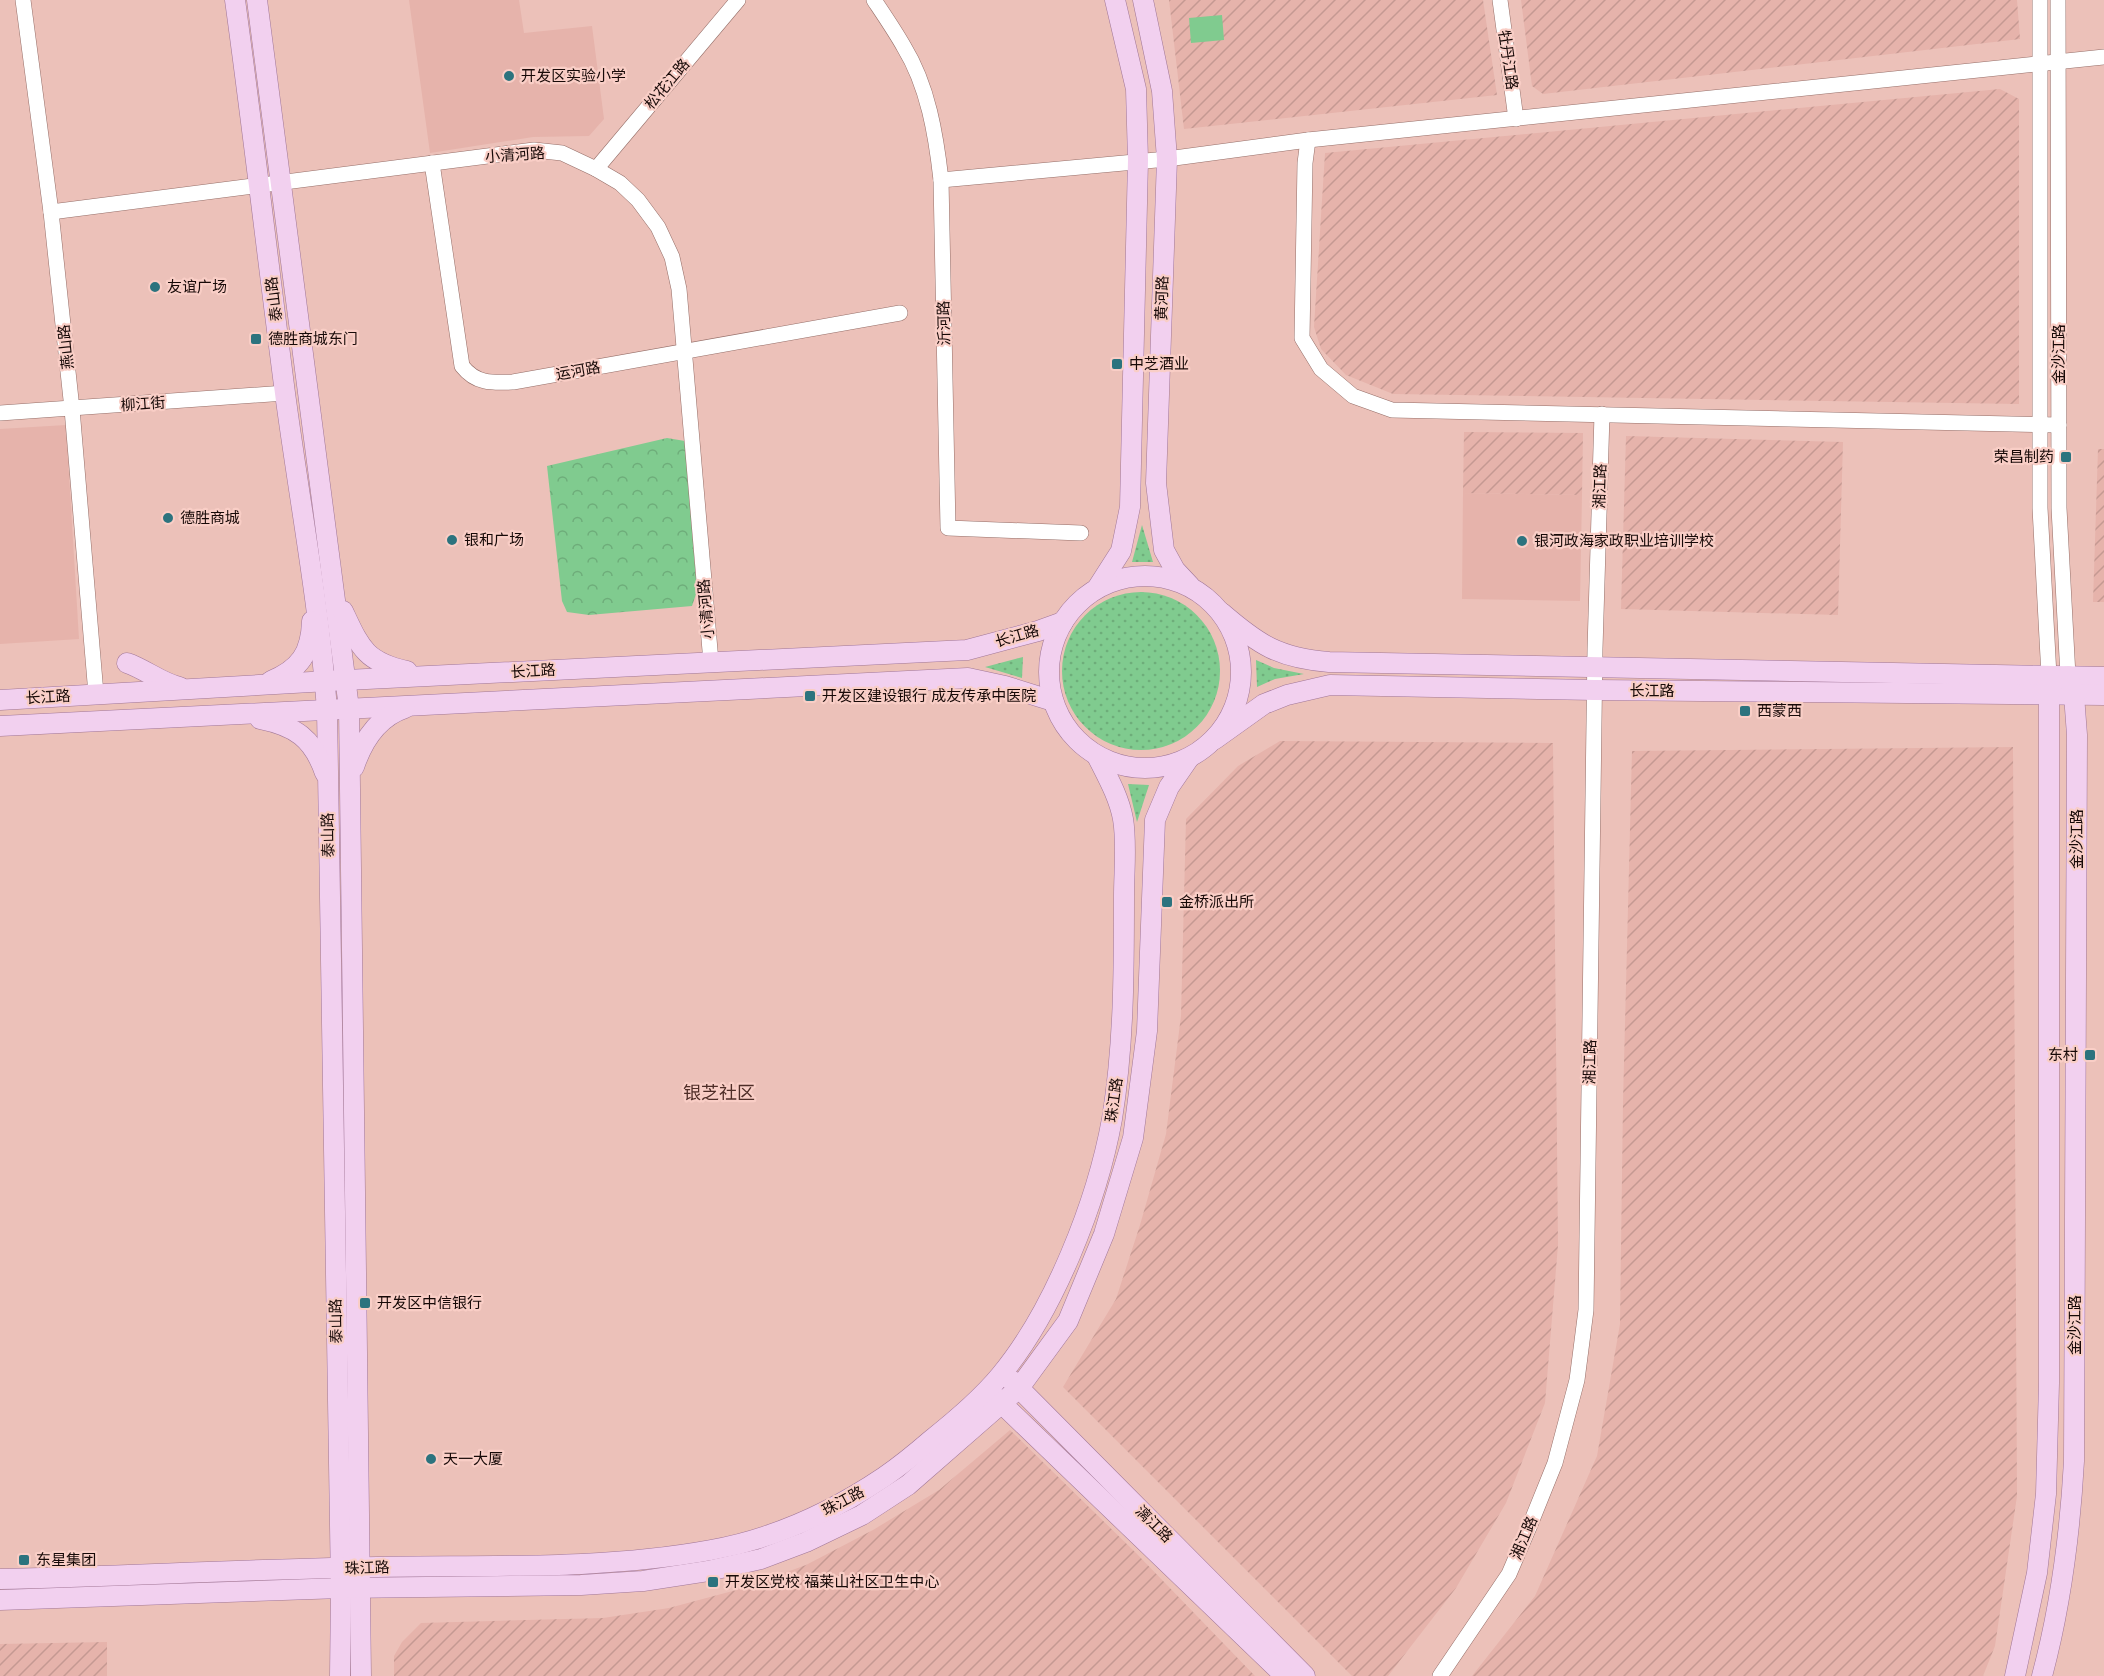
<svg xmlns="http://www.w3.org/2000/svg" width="2104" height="1676" viewBox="0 0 2104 1676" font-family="'Libre Baskerville','Noto Sans SC',serif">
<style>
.built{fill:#e6b3ab}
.industrial{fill:url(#industrial-furrows)}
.grass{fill:url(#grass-dots)}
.park{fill:url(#park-crowns)}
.pitch{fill:#80cb8f}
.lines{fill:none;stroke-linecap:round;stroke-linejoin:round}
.minor-casing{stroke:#956e68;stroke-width:16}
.major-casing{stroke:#a07697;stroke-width:21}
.minor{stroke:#fff;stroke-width:15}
.major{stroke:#f2d0ef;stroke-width:20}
.poi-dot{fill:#2c737e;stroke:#f9cec6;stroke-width:2}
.labels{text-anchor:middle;stroke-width:4.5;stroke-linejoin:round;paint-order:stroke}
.street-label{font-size:15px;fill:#170907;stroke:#f9cec6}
.poi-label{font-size:15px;fill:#170907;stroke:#f9cec6;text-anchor:start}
.quarter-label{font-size:18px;fill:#4e2d27;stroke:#f9cec6}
</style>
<defs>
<pattern id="industrial-furrows" width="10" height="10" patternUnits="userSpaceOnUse" patternTransform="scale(1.5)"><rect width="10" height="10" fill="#e6b3ab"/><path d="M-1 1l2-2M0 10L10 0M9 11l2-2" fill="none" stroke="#c59992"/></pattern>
<pattern id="grass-dots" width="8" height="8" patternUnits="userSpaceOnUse" patternTransform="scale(1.5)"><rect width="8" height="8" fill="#80cb8f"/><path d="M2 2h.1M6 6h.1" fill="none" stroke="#6ead7a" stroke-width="1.8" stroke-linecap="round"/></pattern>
<pattern id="park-crowns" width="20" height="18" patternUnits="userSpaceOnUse" patternTransform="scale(1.5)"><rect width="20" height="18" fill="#80cb8f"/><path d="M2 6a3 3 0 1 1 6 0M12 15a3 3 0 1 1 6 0" fill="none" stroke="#6ead7a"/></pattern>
</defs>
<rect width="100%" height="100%" fill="#ecc1b9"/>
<!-- built -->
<g class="built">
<path d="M409,0H519L524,33L592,26L604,119L589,136L533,137L430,153Z"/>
<path d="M66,425L79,639L0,644V429Z"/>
<path d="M1463,493L1582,495L1580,601L1462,599Z"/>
</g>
<!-- industrial -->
<g class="industrial">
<path d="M1169,0H1483L1497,95L1184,129Z"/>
<path d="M1521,0H2017L2020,39L1543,94L1532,86Z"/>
<path d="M2000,89L2019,99V404L1393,394L1346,375L1321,349L1314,327L1325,153Z"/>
<path d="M1464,432L1583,433L1582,495L1463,493Z"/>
<path d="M1626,436L1843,442L1838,615L1621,609Z"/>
<path d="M2098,449H2104V602H2093Z"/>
<path d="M1280,741L1553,743L1558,1245L1545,1403L1506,1503L1456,1588L1388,1676H1352L1063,1387L1116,1299L1140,1225L1166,1134L1181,1016L1186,819L1238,766Z"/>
<path d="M2013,747L2017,1496L1995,1646L1983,1676H1472L1535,1596L1597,1456L1620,1324L1623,1102L1632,751Z"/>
<path d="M1010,1430L1136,1553L1255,1676H394V1656L402,1642L421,1623L603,1618L669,1608L740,1589L806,1565L873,1530L939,1490Z"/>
<path d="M107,1642V1676H0V1644Z"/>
</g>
<!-- grass -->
<g class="grass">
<path d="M1142,525L1153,562H1132Z"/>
<circle cx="1141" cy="671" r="79"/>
<path d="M1023,657L1022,678L985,667Z"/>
<path d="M1256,660L1274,668L1304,674L1275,679L1257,687Z"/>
<path d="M1128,784L1149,785L1137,822Z"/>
</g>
<!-- park -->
<path class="park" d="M667,438L685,441L697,591L692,606L589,615L567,612L562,601L547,466Z"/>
<!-- pitch -->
<path class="pitch" d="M1222,15L1224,40L1191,43L1189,18Z"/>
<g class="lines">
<!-- minor casing -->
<g class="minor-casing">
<g id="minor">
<path d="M23,0L51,212L72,409L96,694"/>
<path d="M874,0C884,15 895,31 904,47C928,86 936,135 941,180L948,528L1081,533"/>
<path d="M1500,0L1516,119"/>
<path d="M2040,0V508L2049,676"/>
<path d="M2058,0L2059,508L2068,676"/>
<path d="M1308,140L1305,163L1302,338L1321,369L1353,396L1392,410L2059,425"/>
<path d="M432,163L462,366C476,384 492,383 513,382L900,313"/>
<path d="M596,169L738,0"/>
<path d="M941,180L1167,159L1308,140L2104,57"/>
<path d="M51,212L534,150L562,153L596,169L620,183L638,200L658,227L672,257L679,289L711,662"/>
<path d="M0,413L285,393"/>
<path d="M1440,1676L1509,1574L1530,1525L1555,1463L1577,1380L1586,1310L1595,649L1602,414"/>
</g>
</g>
<!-- major casing -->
<g class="major-casing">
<g id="major">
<path d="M235,0C253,131 268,262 285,393C299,498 319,603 327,709L341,1588L340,1676"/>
<path d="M257,0L349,708L361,1676"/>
<path d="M1143,0L1162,91L1167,159L1156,483L1164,550L1175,570L1190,586"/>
<circle cx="1145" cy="672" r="96"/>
<path d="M1098,587L1121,551L1130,507L1138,160L1136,89L1115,0"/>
<path d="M343,611C360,647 365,662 407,671"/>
<path d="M1222,613C1259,645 1279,658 1329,662L2104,677"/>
<path d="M127,663C145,669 163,684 180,687"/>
<path d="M271,681C300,669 311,653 312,621"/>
<path d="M0,700L346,680L967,650L1038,631L1063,622"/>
<path d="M260,719C295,726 313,738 325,773"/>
<path d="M0,726L968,678L1005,686L1053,701"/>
<path d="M1215,739L1264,704L1287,695L1330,685L1595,690L2104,695"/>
<path d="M354,767C363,740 378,717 405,708"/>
<path d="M1011,1380L1305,1676"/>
<path d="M994,1396L1285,1676"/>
<path d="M0,1579C126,1576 252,1569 377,1567C488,1565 602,1570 711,1550C773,1539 832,1512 884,1477C900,1466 916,1453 931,1440C955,1421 980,1400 1000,1376C1054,1311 1097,1202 1112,1119C1124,1045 1124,971 1124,896C1124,872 1127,842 1123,819C1119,797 1107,776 1097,756"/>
<path d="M0,1600L341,1588L581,1585L643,1581L708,1571L761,1559L806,1542L862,1515L908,1485L1019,1388L1068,1321L1104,1234L1133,1138L1147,1031L1155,820L1169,787L1189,758"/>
<path d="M2015,1676L2037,1573L2046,1494L2049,1383V676"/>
<path d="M2042,1676C2061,1605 2070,1534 2074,1461L2077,735L2074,695L2068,676"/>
</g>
</g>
<!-- minor -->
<use href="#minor" class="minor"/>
<!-- major -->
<use href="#major" class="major"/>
</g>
<!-- markers -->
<g class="poi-dot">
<circle cx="509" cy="76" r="6"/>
<circle cx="155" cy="287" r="6"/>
<rect x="250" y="333" width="12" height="12" rx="3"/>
<rect x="1111" y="358" width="12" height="12" rx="3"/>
<rect x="2060" y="451" width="12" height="12" rx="3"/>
<circle cx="168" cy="518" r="6"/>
<circle cx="452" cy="540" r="6"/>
<circle cx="1522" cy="541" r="6"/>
<rect x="804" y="690" width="12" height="12" rx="3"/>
<rect x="1739" y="705" width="12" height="12" rx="3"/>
<rect x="1161" y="896" width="12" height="12" rx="3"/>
<rect x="2084" y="1049" width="12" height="12" rx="3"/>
<rect x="359" y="1297" width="12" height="12" rx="3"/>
<circle cx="431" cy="1459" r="6"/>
<rect x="18" y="1554" width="12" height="12" rx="3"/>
<rect x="707" y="1576" width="12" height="12" rx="3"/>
</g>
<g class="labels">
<!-- street labels -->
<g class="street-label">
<text transform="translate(1508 60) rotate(82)" y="5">牡丹江路</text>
<text transform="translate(667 84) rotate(-50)" y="5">松花江路</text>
<text transform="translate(515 155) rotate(-4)" y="5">小清河路</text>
<text transform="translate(1162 298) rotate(-88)" y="5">黄河路</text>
<text transform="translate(274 299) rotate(-97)" y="5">泰山路</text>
<text transform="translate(944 323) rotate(-91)" y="5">沂河路</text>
<text transform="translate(66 347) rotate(-96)" y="5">燕山路</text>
<text transform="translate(2059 354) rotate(-90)" y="5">金沙江路</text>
<text transform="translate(578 371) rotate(-10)" y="5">运河路</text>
<text transform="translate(143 404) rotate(-4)" y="5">柳江街</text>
<text transform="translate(1600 486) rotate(-88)" y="5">湘江路</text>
<text transform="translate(706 609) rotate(-95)" y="5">小清河路</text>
<text transform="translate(1017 636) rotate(-16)" y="5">长江路</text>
<text transform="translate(533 671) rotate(-3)" y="5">长江路</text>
<text x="1652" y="696">长江路</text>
<text transform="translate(48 697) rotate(-3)" y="5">长江路</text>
<text transform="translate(328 835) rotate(-91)" y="5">泰山路</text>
<text transform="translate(2077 839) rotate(-90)" y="5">金沙江路</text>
<text transform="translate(1590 1062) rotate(-89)" y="5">湘江路</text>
<text transform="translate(1114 1100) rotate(-82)" y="5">珠江路</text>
<text transform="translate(336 1321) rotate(-91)" y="5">泰山路</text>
<text transform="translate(2075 1325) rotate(-90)" y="5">金沙江路</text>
<text transform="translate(843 1501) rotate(-28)" y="5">珠江路</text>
<text transform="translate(1154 1524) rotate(45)" y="5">漓江路</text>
<text transform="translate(1524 1538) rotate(-67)" y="5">湘江路</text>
<text transform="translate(367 1568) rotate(-2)" y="5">珠江路</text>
</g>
<!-- poi labels -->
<g class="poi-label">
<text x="521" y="81">开发区实验小学</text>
<text x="167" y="292">友谊广场</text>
<text x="268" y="344">德胜商城东门</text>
<text x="1129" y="369">中芝酒业</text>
<text x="2054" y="462" text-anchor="end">荣昌制药</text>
<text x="180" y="523">德胜商城</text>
<text x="464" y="545">银和广场</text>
<text x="1534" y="546">银河政海家政职业培训学校</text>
<text x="822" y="701">开发区建设银行 成友传承中医院</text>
<text x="1757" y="716">西蒙西</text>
<text x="1179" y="907">金桥派出所</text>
<text x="2078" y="1060" text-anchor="end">东村</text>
<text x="377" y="1308">开发区中信银行</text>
<text x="443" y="1464">天一大厦</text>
<text x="36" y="1565">东星集团</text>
<text x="725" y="1587">开发区党校 福莱山社区卫生中心</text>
</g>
<!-- quarter labels -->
<g class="quarter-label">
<text x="719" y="1099">银芝社区</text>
</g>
</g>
</svg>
